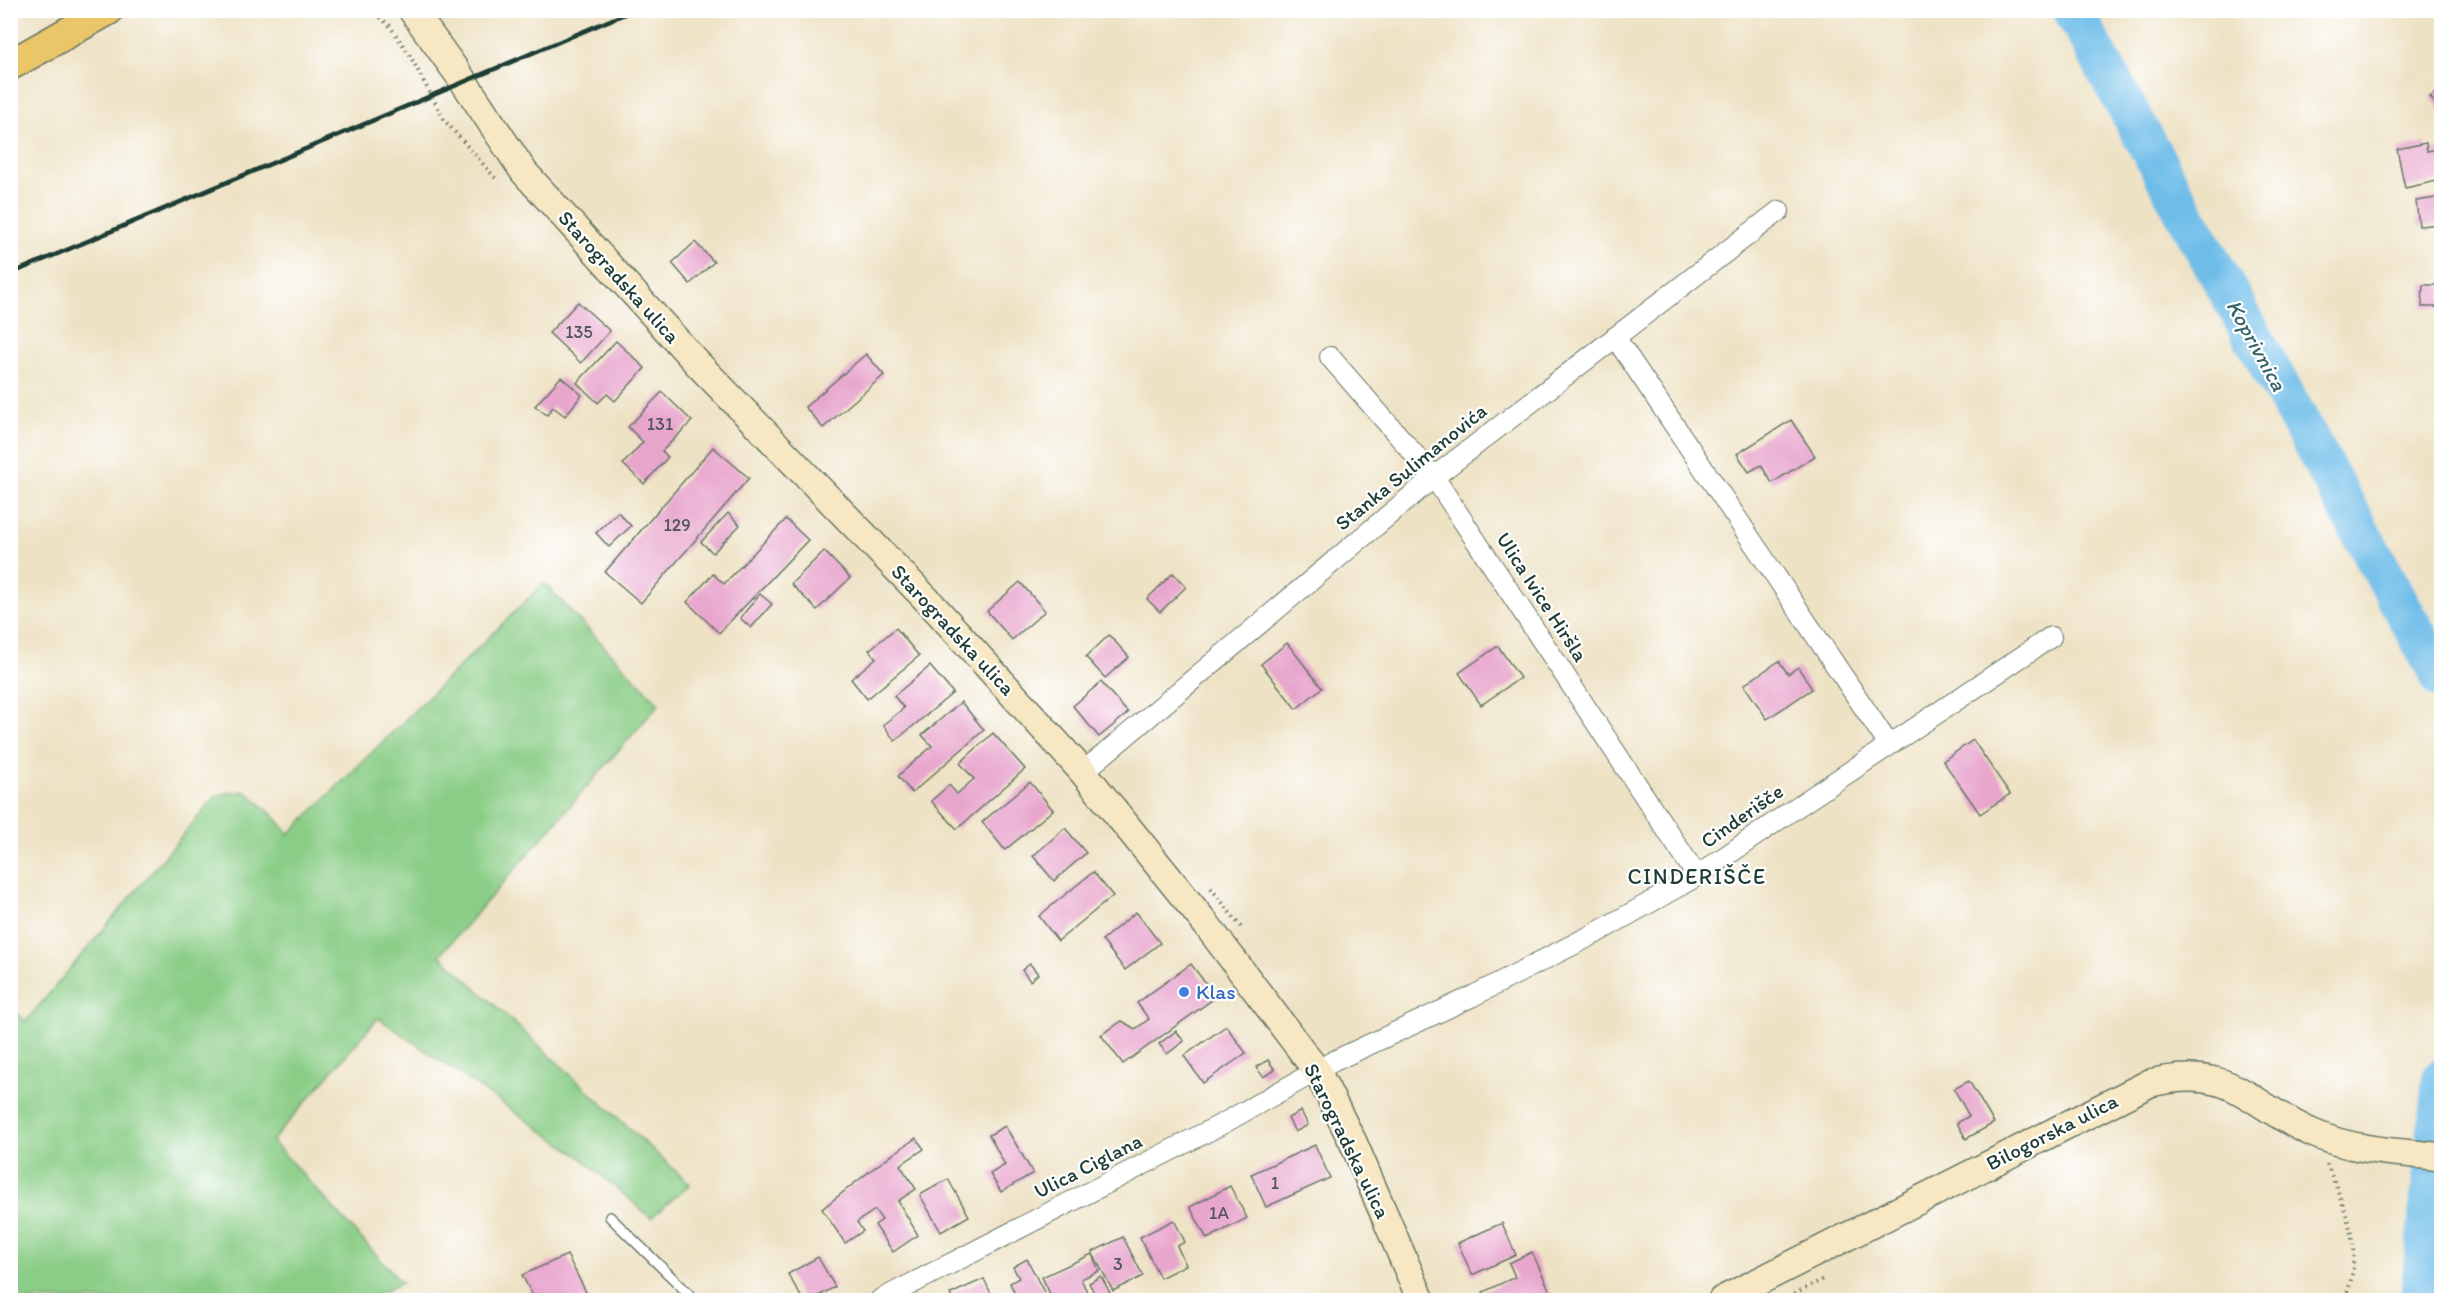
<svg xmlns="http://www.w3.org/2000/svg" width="2452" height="1311" viewBox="0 0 2452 1311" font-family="Itim,sans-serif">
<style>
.green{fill:#8acd86;stroke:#54855d;stroke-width:1.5}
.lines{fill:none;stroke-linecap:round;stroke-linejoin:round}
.river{stroke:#6ebde9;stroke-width:40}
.building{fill:#e8a6cd}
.service-casing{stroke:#677766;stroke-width:12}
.minor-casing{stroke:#677766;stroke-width:22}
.secondary-casing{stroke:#677766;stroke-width:30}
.primary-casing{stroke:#677766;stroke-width:33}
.path{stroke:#677766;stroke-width:4;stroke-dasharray:1.5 4.5;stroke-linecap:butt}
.service{stroke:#fff;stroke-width:9}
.minor{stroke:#fff;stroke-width:20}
.secondary{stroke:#f7e8c3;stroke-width:27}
.primary{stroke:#eac669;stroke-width:30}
.rail{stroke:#1f3d34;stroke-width:4.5}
.shop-dot{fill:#3f7fe0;stroke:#fff;stroke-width:2}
.labels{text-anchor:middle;stroke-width:4.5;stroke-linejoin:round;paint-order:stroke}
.number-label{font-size:18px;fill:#51575a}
.street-label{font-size:21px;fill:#1f3d34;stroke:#fff}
.shop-label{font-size:21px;fill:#366cbe;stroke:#fff;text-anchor:start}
.water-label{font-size:22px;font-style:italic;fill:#37636a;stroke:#fff}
.neighbourhood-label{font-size:22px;letter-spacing:1.5px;fill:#1f3d34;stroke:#fff}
</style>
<rect width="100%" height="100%" fill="#fff"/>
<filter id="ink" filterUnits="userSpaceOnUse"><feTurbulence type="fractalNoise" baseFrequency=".0167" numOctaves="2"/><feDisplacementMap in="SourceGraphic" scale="12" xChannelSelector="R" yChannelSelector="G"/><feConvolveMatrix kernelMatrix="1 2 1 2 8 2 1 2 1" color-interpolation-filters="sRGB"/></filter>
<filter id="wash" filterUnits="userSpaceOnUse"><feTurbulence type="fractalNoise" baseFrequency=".008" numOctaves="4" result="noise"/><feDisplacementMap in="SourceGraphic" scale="24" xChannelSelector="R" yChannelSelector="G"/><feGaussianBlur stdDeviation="1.35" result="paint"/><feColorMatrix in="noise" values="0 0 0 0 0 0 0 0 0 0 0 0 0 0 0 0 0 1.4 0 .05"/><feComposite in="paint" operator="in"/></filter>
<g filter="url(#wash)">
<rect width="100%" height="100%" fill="#eee2c4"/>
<!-- green -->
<path class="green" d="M544,583L659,704L440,955L690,1184L651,1218L579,1156L378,1018L272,1141L402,1283L366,1300H11V1009L26,1021L215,797L227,793L245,791L273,815L289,834Z"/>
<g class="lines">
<!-- river -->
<g class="river">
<path d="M2073,10L2442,680"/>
<path d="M2420,1300L2442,1078"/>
</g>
</g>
<g id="blocks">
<!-- building -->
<g class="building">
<path d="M2442,88V111L2430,97Z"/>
<path d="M2426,143L2427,151L2442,148V180L2405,188L2397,149Z"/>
<path d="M2442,197V224L2419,226L2416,201Z"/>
<path d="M695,242L714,262L690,284L672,263Z"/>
<path d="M2423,285H2442V307H2422Z"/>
<path d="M578,302L610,331L581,363L549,333Z"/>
<path d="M616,341L645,368L615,401L607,394L598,403L577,383Z"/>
<path d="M866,354L884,375L823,428L805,407Z"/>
<path d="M561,377L582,395L565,416L553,407L547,415L535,406Z"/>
<path d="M662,392L692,421L662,451L668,457L644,484L623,464L643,442L628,427Z"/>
<path d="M1791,420L1815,456L1772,483L1761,465L1749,472L1737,454Z"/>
<path d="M713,447L749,478L641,603L605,572Z"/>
<path d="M618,512L631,526L609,547L596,533Z"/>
<path d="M728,513L740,525L713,553L701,542Z"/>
<path d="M786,519L808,540L719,633L687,602L713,574L724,584Z"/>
<path d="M824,551L850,578L817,610L791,584Z"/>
<path d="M1173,573L1186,587L1160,612L1147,599Z"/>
<path d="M1020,582L1045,611L1012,640L987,611Z"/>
<path d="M760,594L772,604L751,628L740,618Z"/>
<path d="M896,628L919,656L867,699L851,679L876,658L869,650Z"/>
<path d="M1109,635L1129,657L1105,678L1086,657Z"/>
<path d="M1287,643L1322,688L1296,709L1261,664Z"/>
<path d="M1498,646L1520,678L1481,705L1459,673Z"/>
<path d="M1779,661L1788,674L1798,667L1812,689L1767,719L1744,685Z"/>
<path d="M930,666L953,693L895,741L883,725L904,708L894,696Z"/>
<path d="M1101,682L1128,713L1099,737L1073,706Z"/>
<path d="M961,702L984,730L912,793L898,776L932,746L922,735Z"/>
<path d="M993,733L1025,769L957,829L931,801L949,785L957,794L974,779L960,763Z"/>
<path d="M1973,740L2010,794L1980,814L1943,761Z"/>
<path d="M1030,782L1053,810L1005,850L982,822Z"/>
<path d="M1065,828L1086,853L1054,881L1033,856Z"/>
<path d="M1093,872L1113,896L1058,941L1039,916Z"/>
<path d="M1136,912L1160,943L1125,970L1102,940Z"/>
<path d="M1030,964L1038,974L1030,981L1022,970Z"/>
<path d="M1191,964L1216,997L1123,1064L1101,1035L1122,1021L1135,1029L1149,1019L1137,1003Z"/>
<path d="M1226,1026L1246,1053L1203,1083L1184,1056Z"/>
<path d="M1176,1031L1184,1041L1167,1054L1159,1044Z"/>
<path d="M1268,1060L1275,1070L1263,1077L1256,1067Z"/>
<path d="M1969,1081L1994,1123L1966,1139L1957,1123L1969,1116L1954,1089Z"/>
<path d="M1301,1111L1308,1125L1295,1132L1288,1118Z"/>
<path d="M1005,1126L1033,1173L1001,1192L990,1174L1005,1165L989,1135Z"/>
<path d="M916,1138L924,1149L900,1165L916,1189L898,1201L918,1235L893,1252L875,1225L882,1220L875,1210L857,1222L863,1231L845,1243L822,1209L875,1167Z"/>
<path d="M1315,1145L1330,1178L1266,1207L1251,1174Z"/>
<path d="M948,1179L969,1216L941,1232L920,1195Z"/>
<path d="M1230,1186L1247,1218L1207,1239L1190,1207Z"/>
<path d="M1174,1220L1185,1242L1177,1246L1186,1265L1160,1278L1140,1237Z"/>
<path d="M1502,1223L1516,1255L1472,1275L1458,1243Z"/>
<path d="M1123,1237L1143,1276L1113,1291L1092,1252Z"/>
<path d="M1532,1252L1554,1300H1487L1483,1292L1515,1277L1509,1263Z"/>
<path d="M1092,1254L1099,1271L1081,1279L1091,1300H1053L1042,1277Z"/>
<path d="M567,1255L590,1300H535L522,1275Z"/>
<path d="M818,1257L835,1287L811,1300H803L788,1274Z"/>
<path d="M1027,1259L1048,1300H1026L1024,1297L1018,1300L1010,1283L1019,1278L1013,1267Z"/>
<path d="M1101,1276L1111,1295L1098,1300L1089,1283Z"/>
<path d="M984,1279L994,1300H953L950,1294Z"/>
</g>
</g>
</g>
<g filter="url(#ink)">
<use href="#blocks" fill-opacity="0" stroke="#677766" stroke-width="1.5"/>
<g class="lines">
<!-- service casing -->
<g class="service-casing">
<path id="service" d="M610,1217L695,1300"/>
</g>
<!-- minor casing -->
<g class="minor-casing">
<g id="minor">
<path d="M1615,337L1889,745"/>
<path d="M1330,357L1434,477L1697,876"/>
<path d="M1083,772L1434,477L1779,211"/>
<path d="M880,1300L1222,1124L1334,1061L1471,997L1596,933L1697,876L1797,807L2051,637"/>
</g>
</g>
<!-- secondary casing -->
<g class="secondary-casing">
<g id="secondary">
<path d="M412,10L464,82L524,172L698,364L933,606L1083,772L1206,924L1317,1071L1353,1142L1421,1300"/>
<path d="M1722,1300L2150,1083C2234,1063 2247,1105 2315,1134C2354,1151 2399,1152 2442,1157"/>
</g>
</g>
<!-- primary casing -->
<g class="primary-casing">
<path id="primary" d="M10,65L108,10"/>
</g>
<!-- path -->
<g class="path">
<path d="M370,10L389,25L408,52L445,121L498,181"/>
<path d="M1211,888L1241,927"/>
<path d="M2327,1164C2345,1209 2366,1253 2344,1300"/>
<path d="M1784,1300L1825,1278"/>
</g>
<!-- service -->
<use href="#service" class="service"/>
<!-- minor -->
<use href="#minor" class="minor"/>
<!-- secondary -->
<use href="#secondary" class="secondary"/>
<!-- primary -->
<use href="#primary" class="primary"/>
<!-- rail -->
<path class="rail" d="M10,274L634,10"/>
</g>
</g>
<!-- markers -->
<circle class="shop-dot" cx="1184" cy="992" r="6"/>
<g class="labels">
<!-- number labels -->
<g class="number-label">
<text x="579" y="338">135</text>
<text x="660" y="430">131</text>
<text x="677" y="531">129</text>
<text x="1275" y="1189">1</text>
<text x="1219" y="1219">1A</text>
<text x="1118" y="1270">3</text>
</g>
<!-- street labels -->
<g class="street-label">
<text transform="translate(619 277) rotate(48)" y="7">Starogradska ulica</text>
<text transform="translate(1411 467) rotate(-39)" y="7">Stanka Sulimanovića</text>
<text transform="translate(1542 597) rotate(57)" y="7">Ulica Ivice Hiršla</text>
<text transform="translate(953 630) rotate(47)" y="7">Starogradska ulica</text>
<text transform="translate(1742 816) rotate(-35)" y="7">Cinderišče</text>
<text transform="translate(2052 1132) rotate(-27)" y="7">Bilogorska ulica</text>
<text transform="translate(1347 1141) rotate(64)" y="7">Starogradska ulica</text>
<text transform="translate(1088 1166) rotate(-27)" y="7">Ulica Ciglana</text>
</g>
<!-- shop labels -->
<g class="shop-label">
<text x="1196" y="999">Klas</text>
</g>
<!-- water labels -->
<g class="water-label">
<text transform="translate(2257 345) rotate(61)" y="8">Koprivnica</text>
</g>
<!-- neighbourhood labels -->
<g class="neighbourhood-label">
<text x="1697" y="884">CINDERIŠČE</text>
</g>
</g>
<!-- margin -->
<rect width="2452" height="1311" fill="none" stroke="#fff" stroke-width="36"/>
</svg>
